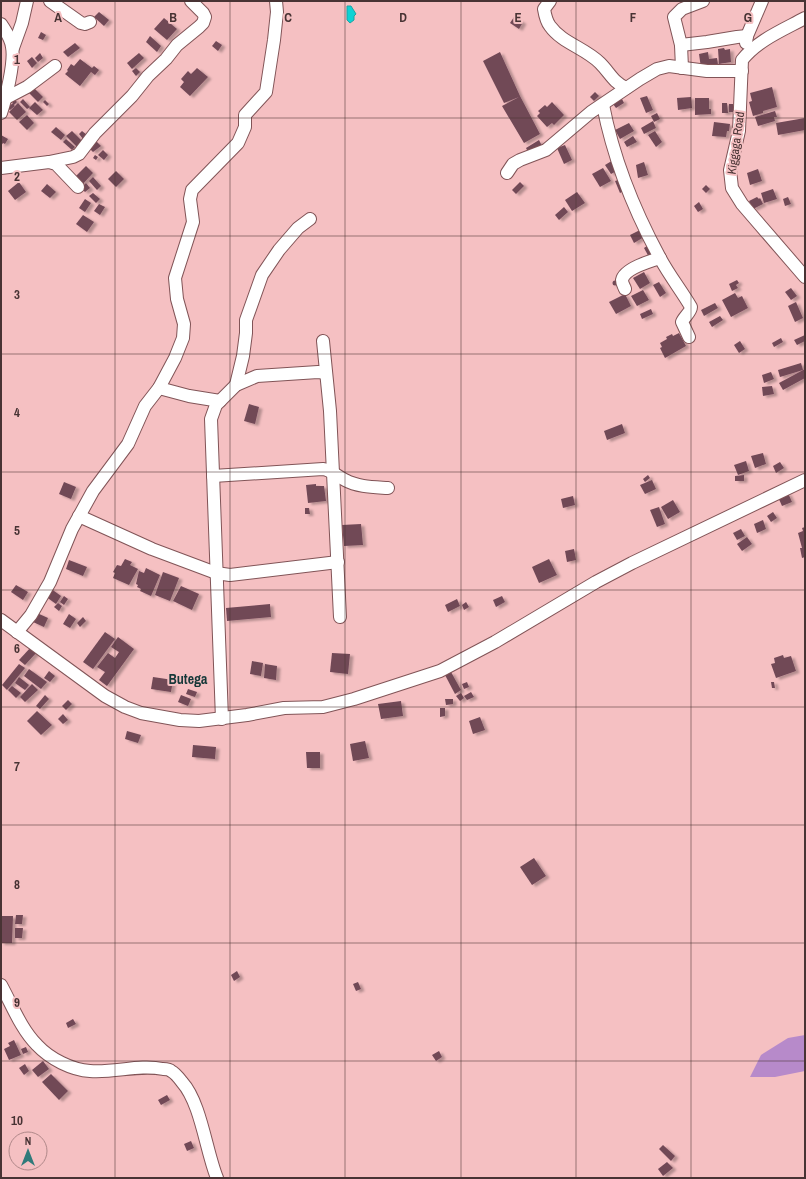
<svg xmlns="http://www.w3.org/2000/svg" width="806" height="1179" viewBox="0 0 806 1179" font-family="'Archivo Narrow',sans-serif">
<style>
.green{fill:#b78aca}
.water{fill:#0ed2d4;stroke:#1fa2a4}
.building{fill:#714857;filter:url(#shadow)}
.lines{fill:none;stroke-linecap:round;stroke-linejoin:round}
.minor-casing{stroke:#815457;stroke-width:14}
.minor{stroke:#fff;stroke-width:12}
.grid{fill:none;stroke:#483334;stroke-width:1;stroke-opacity:0.55}
.labels{text-anchor:middle;stroke-width:4;stroke-linejoin:round;paint-order:stroke}
.street-label{font-size:12px;fill:#483334;stroke:#f5c0c2}
.quarter-label{font-size:14px;font-weight:bold;fill:#163839;stroke:#f5c0c2}
.grid-label{font-size:13px;text-anchor:middle;font-weight:bold;fill:#483334;stroke:#f5c0c2;stroke-width:4;stroke-linejoin:round;paint-order:stroke}
</style>
<defs>
<filter id="shadow"><feDropShadow dx="3.5" dy="2" stdDeviation="1" flood-color="#0004"/></filter>
</defs>
<rect width="100%" height="100%" fill="#f5c0c2"/>
<!-- green -->
<path class="green" d="M805,1035V1071L775,1077H750L761,1055L788,1038Z"/>
<!-- water -->
<path class="water" d="M347,6H351L356,14L354,16V20L350,23L347,20Z"/>
<!-- building -->
<g class="building">
<path d="M99,12L109,20L104,26L94,17Z"/>
<path d="M514,17L523,22L519,29L510,23Z"/>
<path d="M164,18L177,29L167,40L154,29Z"/>
<path d="M41,32L46,35L43,40L38,38Z"/>
<path d="M150,36L161,46L157,52L146,42Z"/>
<path d="M216,41L222,45L218,51L212,46Z"/>
<path d="M75,43L80,48L68,57L63,52Z"/>
<path d="M724,48L725,50L730,49L731,62L719,64L718,49Z"/>
<path d="M500,52L520,96L540,134L524,143L502,106L519,97L504,103L483,61Z"/>
<path d="M708,52L709,59L717,58L718,65L701,68L699,54Z"/>
<path d="M40,53L43,58L38,62L35,58Z"/>
<path d="M139,53L144,58L132,69L127,63Z"/>
<path d="M32,57L37,63L32,68L27,61Z"/>
<path d="M80,59L92,68L94,66L99,70L95,75L91,72L80,86L65,74L68,71L67,70L71,64L74,66Z"/>
<path d="M136,68L140,72L136,76L132,71Z"/>
<path d="M197,68L208,77L190,96L180,87L184,82L181,79L188,71L191,74Z"/>
<path d="M772,87L777,107L763,111V113L753,116L749,102L752,101L750,93Z"/>
<path d="M34,88L43,97L38,102L29,93Z"/>
<path d="M595,92L599,96L594,101L590,97Z"/>
<path d="M647,96L653,110L646,113L640,98Z"/>
<path d="M691,97L692,108L678,110L677,98Z"/>
<path d="M13,98L17,102L14,105L15,106L10,110L7,108L13,103L11,101Z"/>
<path d="M695,98H709V109H711V114L695,115Z"/>
<path d="M23,99L30,107L27,109L20,102Z"/>
<path d="M622,99L624,103L616,108L613,104Z"/>
<path d="M45,100L49,104L47,106L43,102Z"/>
<path d="M35,102L43,110L37,115L29,108Z"/>
<path d="M552,102L564,115L554,125L552,123L547,127L537,116L540,113L538,111L545,105L547,107Z"/>
<path d="M18,103L26,112L17,120L9,112Z"/>
<path d="M722,103H727L728,113H722Z"/>
<rect x="729" y="104" width="4" height="8"/>
<path d="M775,111L777,117H774L775,121L758,126L755,117Z"/>
<path d="M657,113L660,119L654,122L651,116Z"/>
<path d="M27,115L34,123L27,130L19,122Z"/>
<path d="M805,118V130L778,135L776,123Z"/>
<path d="M653,121L656,128L644,134L641,128Z"/>
<path d="M714,122L730,124L729,131H727L726,137L712,136Z"/>
<path d="M629,123L634,131L620,139L615,130Z"/>
<path d="M56,127L65,135L61,140L51,132Z"/>
<path d="M72,131L83,142L78,148L66,136Z"/>
<path d="M82,131L87,135L83,139L79,134Z"/>
<path d="M655,131L662,142L656,147L648,135Z"/>
<path d="M1,135L8,139L5,144L3,143L1,146Z"/>
<path d="M633,136L637,142L627,147L624,142Z"/>
<path d="M66,139L75,147L72,150L63,142Z"/>
<path d="M539,140L542,146L529,154L526,148Z"/>
<path d="M96,141L101,146L93,152L88,147Z"/>
<path d="M565,145L572,160L564,164L557,148Z"/>
<path d="M103,150L108,155L104,160L98,155Z"/>
<path d="M95,155L98,157L96,160L93,158Z"/>
<path d="M615,159L620,169L611,174L605,165Z"/>
<path d="M644,162L648,175L638,178L636,165Z"/>
<path d="M86,166L93,173L81,186L73,179Z"/>
<path d="M603,168L611,181L600,187L592,174Z"/>
<path d="M758,169L762,181L750,185L747,173Z"/>
<path d="M116,171L124,179L116,187L108,179Z"/>
<path d="M93,177L101,186L97,190L89,181Z"/>
<path d="M621,179L627,196L624,197L622,192L620,193L615,181Z"/>
<path d="M19,182L26,192L15,200L8,191Z"/>
<path d="M520,182L524,186L516,194L512,190Z"/>
<path d="M86,183L90,188L85,192L81,188Z"/>
<path d="M47,184L56,192L50,198L41,191Z"/>
<path d="M706,185L710,189L706,193L702,189Z"/>
<path d="M773,189L777,199L764,203L761,193Z"/>
<path d="M577,192L585,203L572,211L565,200Z"/>
<path d="M93,193L100,199L96,203L89,196Z"/>
<path d="M757,197L759,199L760,198L763,204L753,209L749,201Z"/>
<path d="M788,197L791,204L785,206L783,199Z"/>
<path d="M85,199L91,203L85,212L79,208Z"/>
<path d="M699,202L703,209L698,212L694,206Z"/>
<path d="M99,204L105,207L100,215L94,211Z"/>
<path d="M564,207L568,212L559,220L555,215Z"/>
<path d="M83,215L94,222L87,232L76,224Z"/>
<path d="M640,230L644,237L634,243L630,235Z"/>
<path d="M650,244L656,256L650,259L644,248Z"/>
<path d="M644,272L650,283L640,289L633,278Z"/>
<path d="M737,280L739,283L736,285L738,288L732,291L729,284Z"/>
<circle cx="615" cy="283" r="2.5"/>
<path d="M659,282L666,293L660,297L653,285Z"/>
<path d="M791,288L797,296L791,300L785,292Z"/>
<path d="M643,290L649,300L637,306L631,296Z"/>
<path d="M735,293L738,298L742,296L748,308L731,317L722,300Z"/>
<path d="M625,294L631,306L616,314L609,302Z"/>
<path d="M796,302L803,318L795,322L788,306Z"/>
<path d="M715,303L718,308L704,316L701,310Z"/>
<path d="M651,309L653,314L642,319L640,314Z"/>
<path d="M720,316L723,320L712,327L709,322Z"/>
<path d="M679,333L686,346L665,358L660,348L662,347L660,343L667,339L666,337L672,334L673,336Z"/>
<path d="M805,335V341L797,345L794,340Z"/>
<path d="M781,338L783,342L774,347L772,343Z"/>
<path d="M740,341L745,349L739,353L734,345Z"/>
<path d="M801,363L803,370L780,377L778,370Z"/>
<path d="M805,369V378L783,390L779,383Z"/>
<path d="M771,372L774,379L764,383L762,375Z"/>
<path d="M772,386L774,394L763,396L762,387Z"/>
<path d="M249,404L259,407L255,424L244,421Z"/>
<path d="M622,424L625,433L607,440L604,431Z"/>
<path d="M763,453L766,464L755,468L751,456Z"/>
<path d="M746,461L749,471L738,475L734,465Z"/>
<path d="M780,462L784,468L776,473L773,466Z"/>
<path d="M648,475L650,478L645,482L643,479Z"/>
<path d="M744,475V481H735V476Z"/>
<path d="M652,480L656,489L645,494L640,485Z"/>
<path d="M64,482L76,487L71,499L59,494Z"/>
<path d="M316,484V486H324L326,501L308,503L306,485Z"/>
<path d="M788,493L792,502L782,506L778,497Z"/>
<path d="M573,496L575,505L563,508L561,499Z"/>
<path d="M673,500L680,512L668,519L661,507Z"/>
<path d="M659,507L665,524L657,527L650,510Z"/>
<path d="M305,508H309L310,514H305Z"/>
<path d="M773,512L777,518L771,522L767,516Z"/>
<path d="M763,520L766,529L757,533L754,524Z"/>
<path d="M361,524L363,545L344,546L342,525Z"/>
<path d="M805,527V557L802,558L800,548H802L798,533L803,531L802,528Z"/>
<path d="M741,529L745,536L737,540L733,533Z"/>
<path d="M747,537L752,544L742,551L737,544Z"/>
<path d="M574,549L576,560L567,562L565,551Z"/>
<path d="M125,559L132,562L130,565L138,569L129,585L113,578L115,573L113,572L117,565L121,566Z"/>
<path d="M549,559L557,575L539,583L532,567Z"/>
<path d="M69,560L87,567L83,576L66,569Z"/>
<path d="M146,568L160,575L151,596L140,591L141,589L137,587L138,585L136,584L139,571L144,573Z"/>
<path d="M163,572L179,578L170,601L155,595Z"/>
<path d="M16,585L28,592L23,600L11,592Z"/>
<path d="M181,586L199,594L192,610L173,601Z"/>
<path d="M50,588L61,596L56,604L45,596Z"/>
<path d="M64,596L68,599L64,605L60,602Z"/>
<path d="M502,596L505,602L496,607L493,600Z"/>
<path d="M457,599L460,606L448,612L445,605Z"/>
<path d="M466,602L469,607L464,610L462,605Z"/>
<path d="M58,603L62,606L59,611L54,607Z"/>
<path d="M270,604L271,617L227,621L226,608Z"/>
<path d="M37,613L48,618L44,627L33,622Z"/>
<path d="M69,614L76,619L70,628L63,624Z"/>
<path d="M83,617L86,621L80,627L77,623Z"/>
<path d="M105,632L115,639L93,669L83,662Z"/>
<path d="M118,637L134,649L107,686L99,680L105,672L97,667L108,653L115,658L119,652L111,647Z"/>
<path d="M31,647L37,652L25,665L19,660Z"/>
<path d="M332,653L350,654L348,674L330,672Z"/>
<path d="M783,655L784,658L791,656L796,671L776,678L771,664L775,663L774,658Z"/>
<path d="M252,661L263,663L261,676L250,674Z"/>
<path d="M19,664L25,668L7,690L2,685Z"/>
<path d="M265,664L277,666L276,680L264,678Z"/>
<path d="M29,669L47,682L41,689L24,676Z"/>
<path d="M49,671L55,676L50,682L44,678Z"/>
<path d="M451,672L461,690L455,694L445,675Z"/>
<path d="M19,677L29,685L25,690L15,683Z"/>
<path d="M153,677L173,680L171,692L151,689Z"/>
<path d="M467,682L469,687L464,689L462,684Z"/>
<path d="M771,682H774L775,688H772Z"/>
<path d="M32,684L38,690L25,702L20,697Z"/>
<path d="M12,686L21,693L16,698L8,690Z"/>
<path d="M188,689L197,692L195,697L186,694Z"/>
<path d="M471,692L474,697L467,700L464,696Z"/>
<path d="M461,693L464,698L460,701L456,696Z"/>
<path d="M45,695L49,699L40,709L36,706Z"/>
<path d="M181,695L191,699L188,706L178,702Z"/>
<path d="M445,699H453V704L446,705Z"/>
<path d="M68,700L72,704L66,710L62,706Z"/>
<path d="M401,701L403,716L381,719L378,704Z"/>
<path d="M440,708H445V716L440,717Z"/>
<path d="M37,711L52,725L41,735L27,721Z"/>
<path d="M63,714L68,720L63,724L58,719Z"/>
<path d="M480,717L485,730L473,734L469,721Z"/>
<path d="M127,731L141,735L138,743L125,739Z"/>
<path d="M365,741L369,758L353,761L350,744Z"/>
<path d="M193,745L216,747L215,759L192,757Z"/>
<path d="M306,752H320V768H307Z"/>
<path d="M534,858L546,876L532,885L520,867Z"/>
<path d="M16,915H23L22,924H15Z"/>
<path d="M1,916H13L12,943H1Z"/>
<path d="M15,928H23L22,938H15Z"/>
<path d="M237,971L240,977L234,981L231,975Z"/>
<path d="M358,982L361,989L356,991L353,984Z"/>
<path d="M73,1019L76,1024L68,1028L66,1023Z"/>
<path d="M14,1040L21,1055L9,1060L4,1049L10,1046L8,1043Z"/>
<path d="M26,1047L28,1052L23,1054L21,1049Z"/>
<path d="M439,1051L442,1057L436,1061L432,1055Z"/>
<path d="M43,1061L49,1069L38,1077L32,1070Z"/>
<path d="M25,1064L29,1071L24,1075L19,1068Z"/>
<path d="M51,1074L68,1091L59,1100L42,1082Z"/>
<path d="M167,1095L170,1100L161,1105L158,1100Z"/>
<path d="M191,1141L194,1148L187,1151L184,1144Z"/>
<path d="M663,1145L675,1156L671,1161L659,1149Z"/>
<path d="M667,1162L673,1168L663,1176L658,1169Z"/>
</g>
<g class="lines">
<!-- minor casing -->
<g class="minor-casing">
<g id="minor">
<path d="M50,1L81,23L85,24L90,22"/>
<path d="M550,1L544,9C545,15 546,21 550,26C562,43 585,48 600,63C610,73 613,82 626,88"/>
<path d="M805,18C783,30 758,40 742,60L739,131L730,170L732,188L742,204L805,277"/>
<path d="M1,24C6,32 11,38 12,47C15,62 6,98 1,113"/>
<path d="M746,43L747,36L762,1"/>
<path d="M681,45L707,42L737,37L747,36"/>
<path d="M13,48L22,23L27,1"/>
<path d="M682,68L681,45L674,17L682,9L703,1"/>
<path d="M6,98L27,87L55,66"/>
<path d="M603,105C613,157 635,212 660,258C669,275 681,290 691,307C691,312 684,317 682,322L689,337"/>
<path d="M49,162L73,157L79,154L95,133L132,96L148,76L166,59L177,45L199,27L203,23L205,17L203,13L191,1"/>
<path d="M1,168L49,162L56,164L78,187"/>
<path d="M507,173L513,164L520,160L546,150L591,112L640,79L657,69L669,66L707,71H742"/>
<path d="M625,289C624,286 622,284 622,280C624,269 650,261 660,258"/>
<path d="M323,341L330,411L340,617"/>
<path d="M236,385L243,356L246,333V320L262,275L279,250L298,228L310,219"/>
<path d="M159,388L189,396L220,401"/>
<path d="M213,476L323,469C331,470 337,476 345,480C358,487 373,487 388,488"/>
<path d="M79,516L152,549L216,573L230,575L338,562"/>
<path d="M1,620L105,696L125,707L141,713L180,720L199,721L247,715L284,708L323,707L354,699L440,671L495,642L596,582L632,563L805,480"/>
<path d="M17,632L31,615L50,582L72,529L93,491L128,444L145,406L159,388L175,358L183,338L184,324L177,299L175,278L193,222L190,199L192,190L238,143L245,127V115L266,92L274,40L277,12L276,1"/>
<path d="M222,719L211,419L216,405L236,385L257,376L318,372L326,373"/>
<path d="M1,985C12,1005 21,1029 37,1045C50,1059 72,1070 90,1071C115,1073 139,1064 163,1069C166,1069 169,1069 171,1071C175,1073 179,1078 182,1082C201,1103 206,1151 217,1178"/>
</g>
</g>
<!-- minor -->
<use href="#minor" class="minor"/>
</g>
<!-- grid -->
<path class="grid" d="M115,1V1178M230,1V1178M345,1V1178M461,1V1178M576,1V1178M691,1V1178M1,118H805M1,236H805M1,354H805M1,472H805M1,590H805M1,707H805M1,825H805M1,943H805M1,1061H805"/>
<g class="labels">
<!-- street labels -->
<g class="street-label">
<text transform="translate(736 143) rotate(-82)" y="4">Kiggaga Road</text>
</g>
<!-- quarter labels -->
<g class="quarter-label">
<text x="188" y="684">Butega</text>
</g>
</g>
<g class="grid-label">
<text x="58" y="22">A</text>
<text x="173" y="22">B</text>
<text x="288" y="22">C</text>
<text x="403" y="22">D</text>
<text x="518" y="22">E</text>
<text x="633" y="22">F</text>
<text x="748" y="22">G</text>
<text x="17" y="64">1</text>
<text x="17" y="181">2</text>
<text x="17" y="299">3</text>
<text x="17" y="417">4</text>
<text x="17" y="535">5</text>
<text x="17" y="653">6</text>
<text x="17" y="771">7</text>
<text x="17" y="889">8</text>
<text x="17" y="1007">9</text>
<text x="17" y="1125">10</text>
</g>
<!-- border -->
<rect width="806" height="1179" fill="none" stroke="#483334" stroke-width="4"/>
<!-- north arrow -->
<g transform="translate(28 1151)"><circle r="19" fill="#f5c0c2" stroke="#b08889"/>
<path d="M0-3L7 15L0 10L-7 15Z" fill="#307a7a"/>
<text y="-6" font-size="11" font-weight="bold" text-anchor="middle" fill="#483334">N</text>
</g>
</svg>
